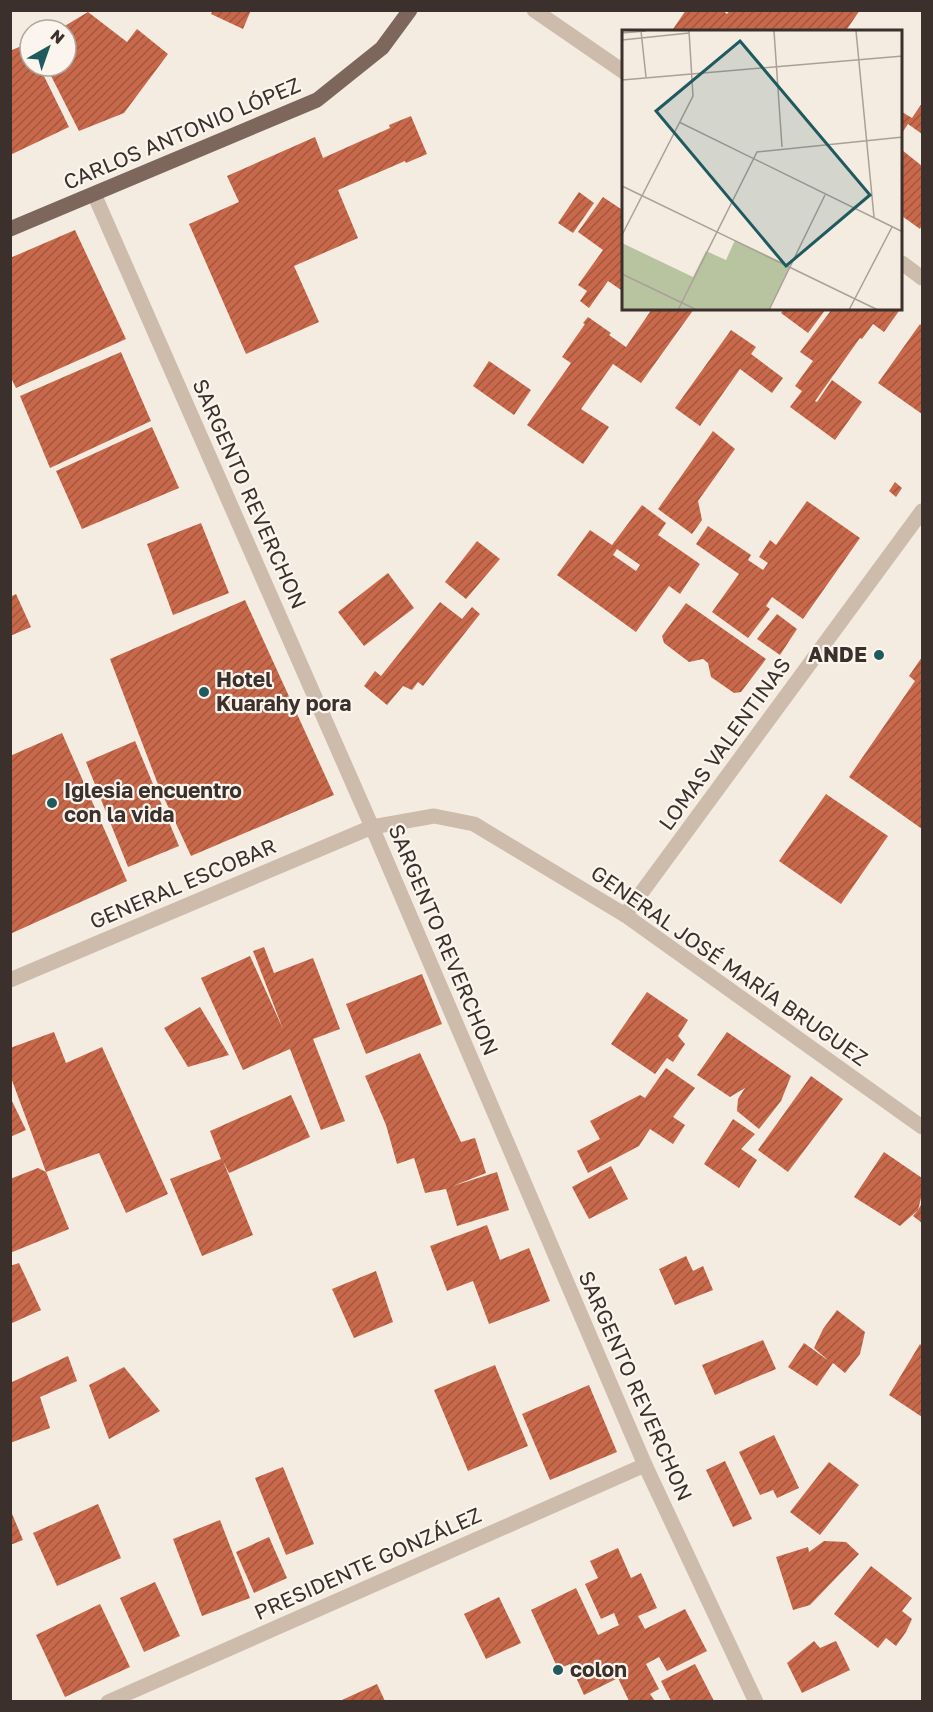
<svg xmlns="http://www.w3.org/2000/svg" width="933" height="1712" viewBox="0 0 933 1712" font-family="'Golos Text',sans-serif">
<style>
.building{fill:url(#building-hatch);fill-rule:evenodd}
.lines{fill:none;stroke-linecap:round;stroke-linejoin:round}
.minor{stroke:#cdbbac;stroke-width:15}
.major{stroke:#7d675c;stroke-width:15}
.poi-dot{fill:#1f5a5e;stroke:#fbf5ee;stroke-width:2}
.labels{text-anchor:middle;stroke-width:4.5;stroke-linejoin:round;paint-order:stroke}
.street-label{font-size:21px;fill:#3b302b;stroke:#fbf5ee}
.poi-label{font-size:21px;font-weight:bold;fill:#3b302b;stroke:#fbf5ee;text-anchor:start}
.inset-road{fill:none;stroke:#aaa098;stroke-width:1.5}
.view{fill:#1f5a5e;fill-opacity:0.15;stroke:#1f5a5e;stroke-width:3}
.inset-edge{fill:none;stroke:#3b302b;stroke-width:3}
</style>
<defs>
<pattern id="building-hatch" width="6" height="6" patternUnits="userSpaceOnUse" patternTransform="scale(1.5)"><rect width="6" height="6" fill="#c8694b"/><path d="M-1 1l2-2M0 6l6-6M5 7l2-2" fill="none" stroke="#a4573f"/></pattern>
</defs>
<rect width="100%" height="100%" fill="#f4ebe1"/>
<!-- building -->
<g class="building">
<path d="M213,10H251L243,29L211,14Z"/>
<path d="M686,10H722L727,14L730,10H860L845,32H671Z"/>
<path d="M88,12L127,42L137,29L168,54L124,113L79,131L46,66H66V30H58Z"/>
<path d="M28,43L30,47V66H39L69,127L10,155V51Z"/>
<path d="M922,103V134L908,124L902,133V112L912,118Z"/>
<path d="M411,116L427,154L406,163L405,161L338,190L358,238L294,266L319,322L246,354L189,224L239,202L227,176L315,137L323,158L390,128L389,125Z"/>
<path d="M902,150L922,166V225L920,229L902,216Z"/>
<path d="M579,192L594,203L573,233L558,223Z"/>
<path d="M603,197L624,211V292L608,281L589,308L580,301L587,291L578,285L603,250L578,232Z"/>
<path d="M75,230L126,339L16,388L10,376V258Z"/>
<path d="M652,309H694L641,383L613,364L581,409L609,427L583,464L527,425L571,363L562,357L585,324L583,323L588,317L611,333L609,335L626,347Z"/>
<path d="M784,309H826L808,333L781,313Z"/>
<path d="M832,309H897L899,311L884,332L873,324L862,339L860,338L815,401L817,402L832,380L862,402L835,440L790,407L802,391L795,386L813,361L800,352Z"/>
<path d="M920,324L922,326V414L878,383Z"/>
<path d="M731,330L756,347L751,354L783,378L772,393L740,369L700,426L675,408Z"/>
<path d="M121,352L151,421L50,468L20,396Z"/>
<path d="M489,361L531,390L514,415L473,386Z"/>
<path d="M152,427L179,488L82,529L56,471Z"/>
<path d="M713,431L735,449L698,501L702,520L692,534L658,509Z"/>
<path d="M895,482L902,488L896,497L889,491Z"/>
<path d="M807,501L860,538L803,619L772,597L766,606L770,609L748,638L712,612L739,574L696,544L708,526L751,555L748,560L763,570L768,563L759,557L770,540L776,545Z"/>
<path d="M642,505L666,523L658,535L700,564L680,594L669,586L636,632L557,575L590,530L612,545ZM617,549L640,565L636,571L613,555Z"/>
<path d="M201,523L229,593L173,615L147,544Z"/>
<path d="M477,541L500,559L466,599L445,582Z"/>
<path d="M388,573L414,608L364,646L338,612Z"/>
<path d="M16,594L31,627L10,636V597Z"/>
<path d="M245,600L334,795L191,856L159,787L110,659Z"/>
<path d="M440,602L462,619L472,607L480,614L423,686L418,682L412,690L403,686L387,705L364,686L375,671L381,676Z"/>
<path d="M686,603L766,659L741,692L734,693L711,677L708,663L703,659L689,662L664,643L662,636Z"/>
<path d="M777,614L797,629L780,655L757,639Z"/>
<path d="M922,657V829L849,777L915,681L909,676Z"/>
<path d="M62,733L127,881L10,934V756Z"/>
<path d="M135,741L179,846L128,867L86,762Z"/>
<path d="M826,794L888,836L841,904L779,861Z"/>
<path d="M264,947L274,973L313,958L340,1029L313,1039L345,1121L321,1130L290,1049L243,1070L201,978L250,956L283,1029L253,951Z"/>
<path d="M422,974L442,1024L366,1054L346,1004Z"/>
<path d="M647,992L688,1020L678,1036L685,1044L673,1062L667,1058L655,1074L611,1044Z"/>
<path d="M200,1007L229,1055L188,1067L164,1028Z"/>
<path d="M54,1032L66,1063L102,1047L168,1194L126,1213L99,1153L46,1172L10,1075V1048Z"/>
<path d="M727,1032L791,1076L781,1101L759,1129L737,1111L738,1099L745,1088L730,1097L697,1075Z"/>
<path d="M420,1053L461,1142L475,1138L486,1173L453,1186L497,1172L509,1210L457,1226L446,1189L425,1193L414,1158L397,1164L386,1125L365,1076Z"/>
<path d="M666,1068L695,1088L673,1117L685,1125L673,1144L650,1129L639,1146L588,1173L577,1151L600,1139L590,1121L640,1095L645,1098Z"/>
<path d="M811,1076L843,1099L788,1172L758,1150Z"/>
<path d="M291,1095L310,1137L229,1173L223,1161L253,1235L202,1256L170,1179L221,1159L210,1131Z"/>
<path d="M10,1097L26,1130L10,1137Z"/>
<path d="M733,1119L755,1134L741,1149L757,1160L739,1188L704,1164Z"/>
<path d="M884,1152L922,1178V1194L918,1210L922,1203V1223L913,1216L918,1210L900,1226L854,1197Z"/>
<path d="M611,1166L628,1199L589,1219L572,1187Z"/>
<path d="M38,1168L46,1172L69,1229L10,1253V1179Z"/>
<path d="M487,1225L500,1260L529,1248L550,1301L489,1324L473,1281L447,1291L430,1246Z"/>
<path d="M686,1256L693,1271L703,1266L713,1290L675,1305L659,1269Z"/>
<path d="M19,1263L41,1310L10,1324V1266Z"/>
<path d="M376,1271L393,1322L354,1338L332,1289Z"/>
<path d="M837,1310L865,1332L860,1354L845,1373L833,1363L817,1386L788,1367L804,1343L829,1361L814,1348L823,1329Z"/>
<path d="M763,1340L776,1369L715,1395L702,1365Z"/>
<path d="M920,1344L922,1346V1417L889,1395Z"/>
<path d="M68,1356L77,1381L40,1397L50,1428L10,1443V1383Z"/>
<path d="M495,1365L528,1446L468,1471L434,1390Z"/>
<path d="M124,1367L160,1411L109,1439L89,1385Z"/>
<path d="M589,1385L617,1452L550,1480L522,1414Z"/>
<path d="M774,1435L799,1488L777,1498L773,1490L760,1495L739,1452Z"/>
<path d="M725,1461L752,1519L733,1527L706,1470Z"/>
<path d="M829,1462L859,1485L820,1535L790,1512Z"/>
<path d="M283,1467L314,1544L286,1555L255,1478Z"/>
<path d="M98,1504L121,1558L57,1586L33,1533Z"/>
<path d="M10,1509L23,1540L10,1545Z"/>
<path d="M220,1520L250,1598L202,1616L173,1539Z"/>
<path d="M269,1537L287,1578L254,1593L236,1552Z"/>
<path d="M824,1541L846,1542L859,1554L810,1605L793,1610L776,1557L808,1547L809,1552Z"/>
<path d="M618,1548L631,1578L641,1573L657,1608L638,1616L645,1629L685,1609L707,1651L667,1671L659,1657L646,1664L659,1689L650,1694L655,1701H629L618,1678L584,1695L570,1664L558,1669L531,1610L576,1588L598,1635L619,1625L614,1613L601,1619L585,1584L598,1578L590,1561Z"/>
<path d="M871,1566L912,1598L902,1611L912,1619L906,1632L896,1646L886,1638L878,1648L834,1614Z"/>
<path d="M155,1582L180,1636L144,1652L120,1598Z"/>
<path d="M499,1597L521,1643L486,1659L464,1614Z"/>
<path d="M100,1604L130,1667L65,1697L36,1635Z"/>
<path d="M814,1641L820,1648L836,1641L850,1670L802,1693L787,1663Z"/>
<path d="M695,1664L714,1701H671L661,1681Z"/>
<path d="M377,1684L385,1701H343L342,1700Z"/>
</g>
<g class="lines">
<!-- minor -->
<g class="minor">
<path d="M534,10L624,72"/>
<path d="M94,194L372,827L645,1465L756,1702"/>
<path d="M902,263L922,278"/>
<path d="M625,915L922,511"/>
<path d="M10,980L372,827L434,816L474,824L625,915L922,1127"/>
<path d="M108,1702L645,1465"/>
</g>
<!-- major -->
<path class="major" d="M10,229L317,100L382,48L410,10"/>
</g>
<!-- markers -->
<g class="poi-dot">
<circle cx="879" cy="655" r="6"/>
<circle cx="204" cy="692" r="6"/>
<circle cx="52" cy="803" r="6"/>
<circle cx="558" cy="1670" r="6"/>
</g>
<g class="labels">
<!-- street labels -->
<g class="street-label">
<text transform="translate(182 134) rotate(-23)" y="7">CARLOS ANTONIO LÓPEZ</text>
<text transform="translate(249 494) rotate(66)" y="7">SARGENTO REVERCHON</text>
<text transform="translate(725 744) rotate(-54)" y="7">LOMAS VALENTINAS</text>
<text transform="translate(183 884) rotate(-23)" y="7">GENERAL ESCOBAR</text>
<text transform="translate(443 940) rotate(67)" y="7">SARGENTO REVERCHON</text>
<text transform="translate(729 966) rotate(35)" y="7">GENERAL JOSÉ MARÍA BRUGUEZ</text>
<text transform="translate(635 1386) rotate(66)" y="7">SARGENTO REVERCHON</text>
<text transform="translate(368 1564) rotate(-24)" y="7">PRESIDENTE GONZÁLEZ</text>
</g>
<!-- poi labels -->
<g class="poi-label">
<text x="867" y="662" text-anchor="end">ANDE</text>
<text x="216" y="687">Hotel<tspan x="216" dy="24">Kuarahy pora</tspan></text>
<text x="64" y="798">Iglesia encuentro<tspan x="64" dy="24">con la vida</tspan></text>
<text x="570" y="1677">colon</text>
</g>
</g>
<!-- overview -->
<g transform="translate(622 30)">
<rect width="280" height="280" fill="#f4ebe1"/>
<path d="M113,210L168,236L147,280H0V213L71,247L84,221L104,230Z" fill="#b8c4a0"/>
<path class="inset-road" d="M19,1L24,47M152,1L160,117M234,1L252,187M0,3L24,1M0,10L67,3M0,50L281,26M57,92L281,202M0,156L256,280M0,205L71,66L67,1M0,244L75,280M56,280L135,122L281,107M147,280L203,165M227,280L270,197"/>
<path class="view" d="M118,11L248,165L164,236L34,81Z"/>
<rect width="280" height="280" class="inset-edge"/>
</g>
<!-- border -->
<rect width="933" height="1712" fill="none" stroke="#3b302b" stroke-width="24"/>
<!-- north arrow -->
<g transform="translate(48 48) rotate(40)"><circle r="28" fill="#fbf5ee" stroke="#aea6a0" stroke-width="1.5"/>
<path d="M0-4.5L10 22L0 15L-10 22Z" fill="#1f5a5e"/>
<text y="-9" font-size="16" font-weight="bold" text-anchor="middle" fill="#3b302b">N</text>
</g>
</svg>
